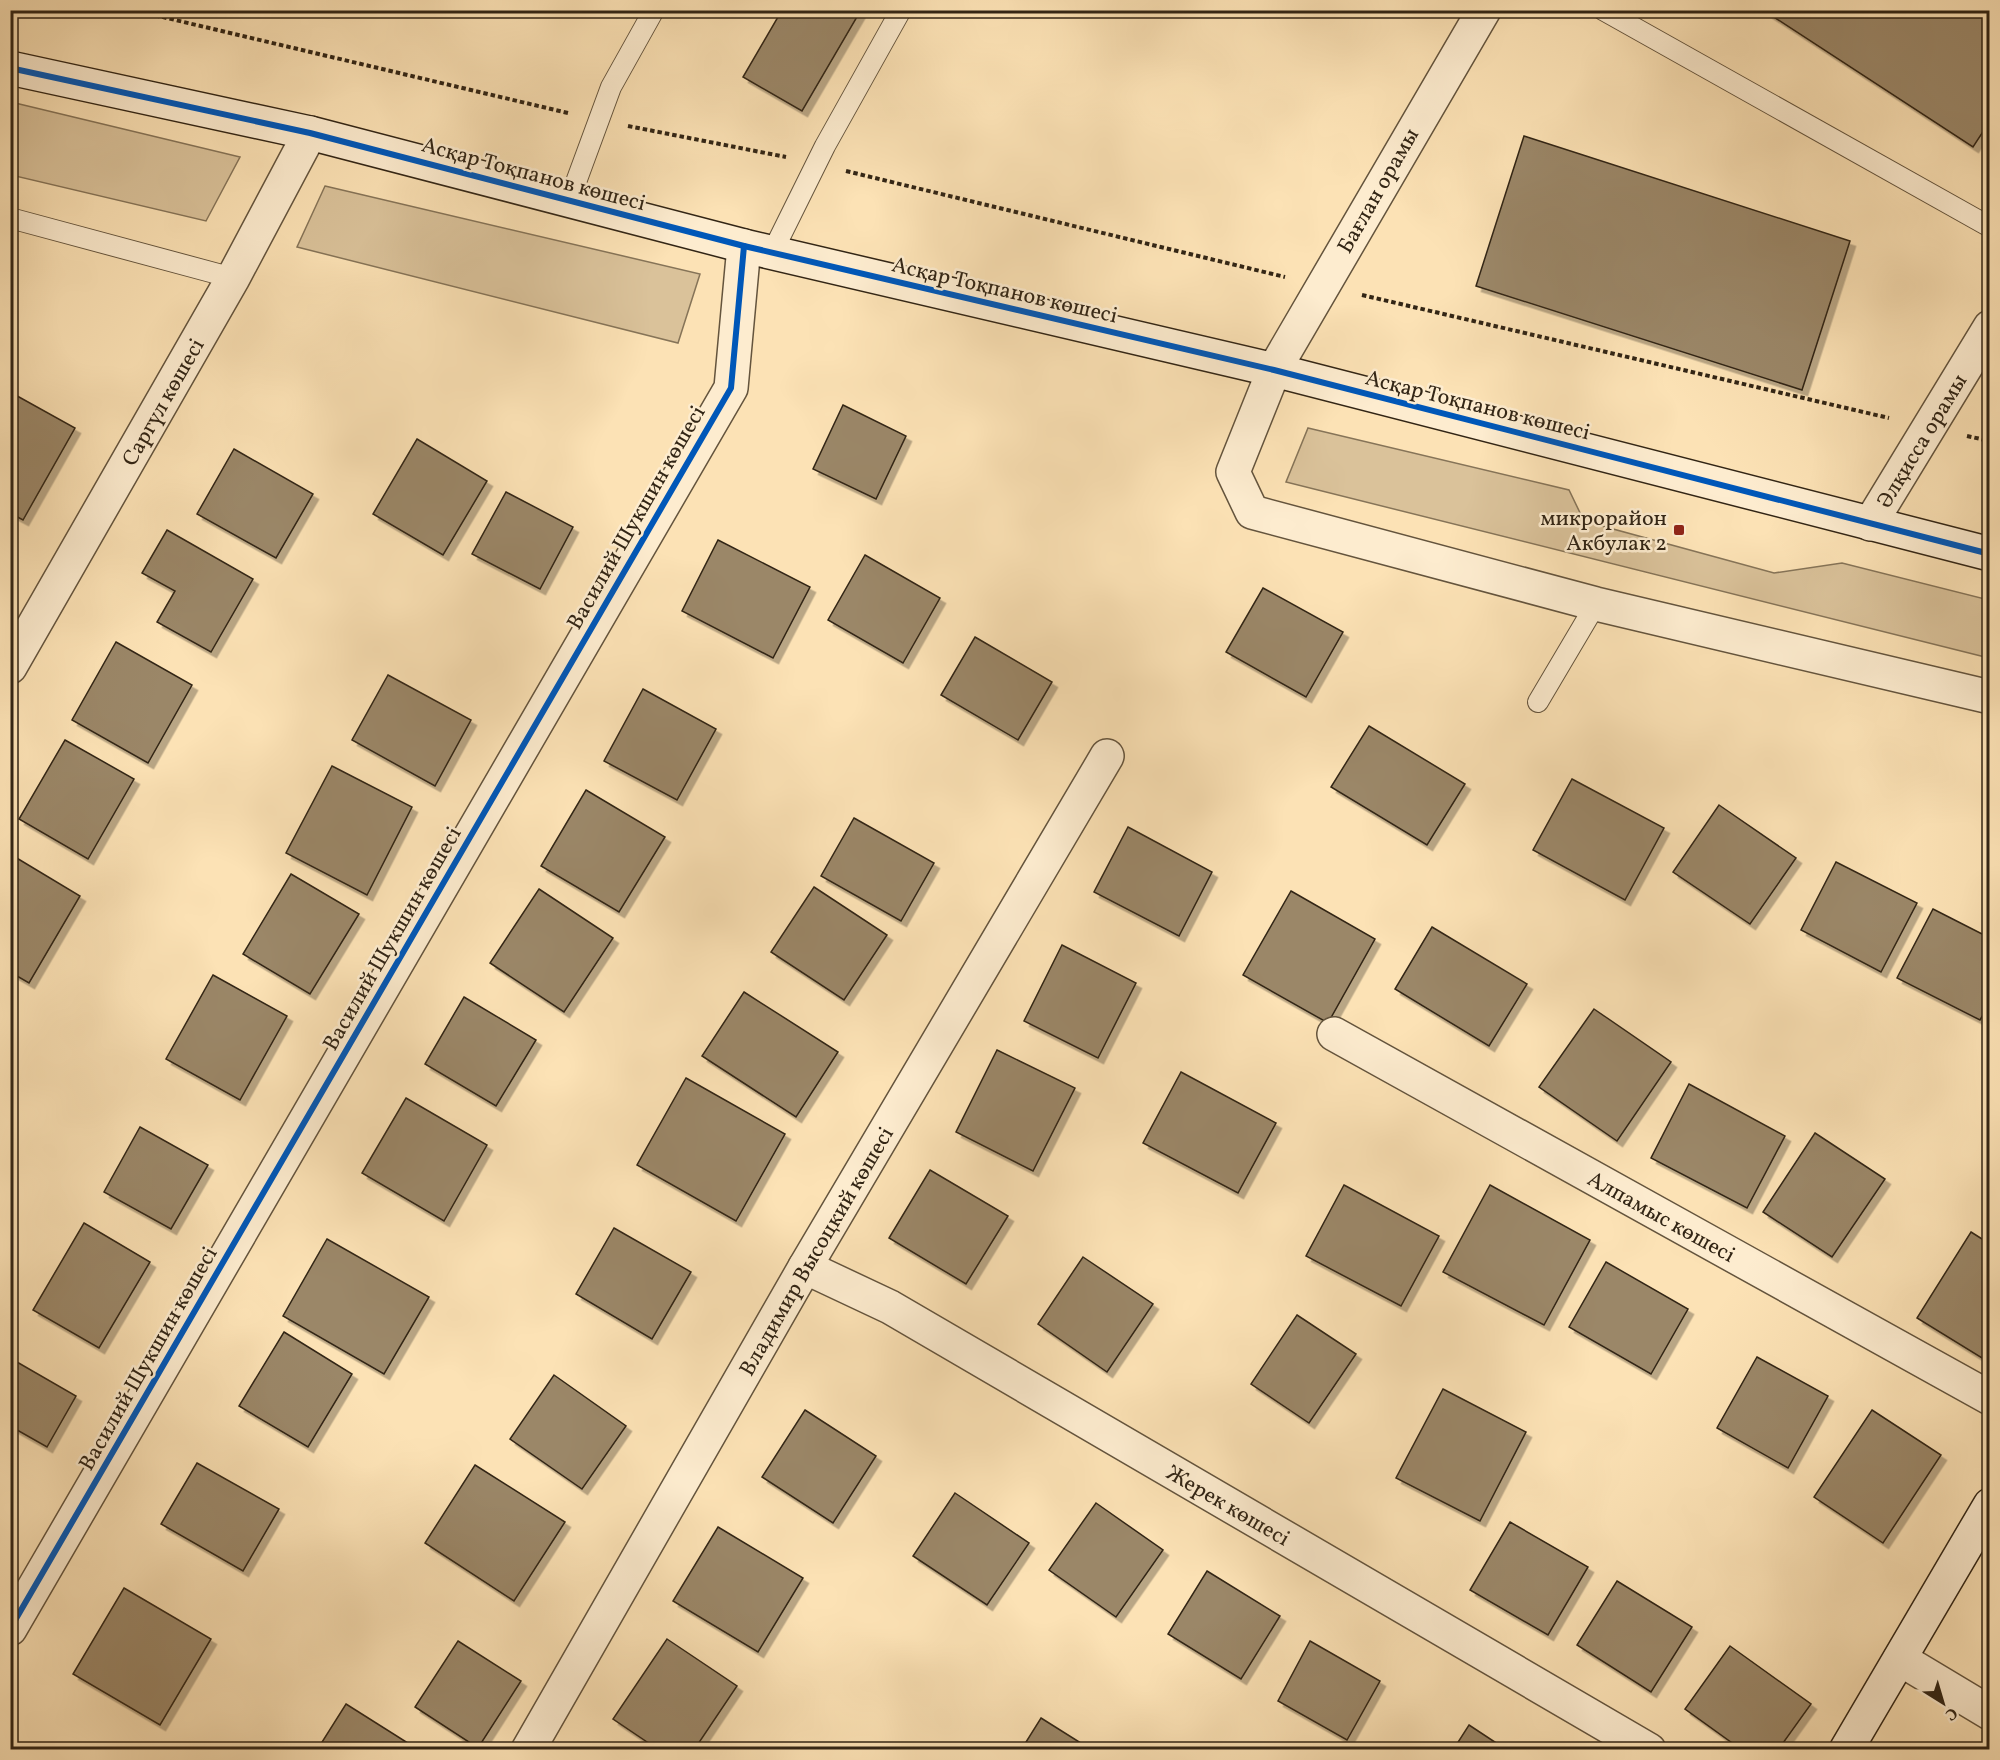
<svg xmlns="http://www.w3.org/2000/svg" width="2000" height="1760" viewBox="0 0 2000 1760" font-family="Vollkorn,serif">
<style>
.green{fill:#dac29a;stroke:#867458;stroke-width:1.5}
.building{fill:#9b8768;stroke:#322515;stroke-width:1.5;filter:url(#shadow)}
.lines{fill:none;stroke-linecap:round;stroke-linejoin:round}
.lane-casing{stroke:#64543d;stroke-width:22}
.street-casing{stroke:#64543d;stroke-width:36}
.secondary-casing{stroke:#322515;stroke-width:36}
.path{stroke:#322515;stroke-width:4;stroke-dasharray:4.5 3;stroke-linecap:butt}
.lane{stroke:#fdeccf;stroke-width:20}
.street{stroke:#fdeccf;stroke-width:33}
.secondary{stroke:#fdeccf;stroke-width:33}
.cycleway-casing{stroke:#fdeccf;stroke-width:10}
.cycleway{stroke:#0057b8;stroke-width:6}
.poi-dot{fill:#8f2418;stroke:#fdeccf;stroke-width:2}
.labels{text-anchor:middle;stroke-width:5;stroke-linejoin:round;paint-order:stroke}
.street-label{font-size:22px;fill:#322515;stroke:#fdeccf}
.poi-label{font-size:22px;fill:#322515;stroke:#fdeccf;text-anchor:end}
</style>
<defs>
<filter id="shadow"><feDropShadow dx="5.5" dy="5.5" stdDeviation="0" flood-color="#0004"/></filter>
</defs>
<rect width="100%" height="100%" fill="#fce2b5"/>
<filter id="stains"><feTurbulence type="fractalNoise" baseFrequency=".00333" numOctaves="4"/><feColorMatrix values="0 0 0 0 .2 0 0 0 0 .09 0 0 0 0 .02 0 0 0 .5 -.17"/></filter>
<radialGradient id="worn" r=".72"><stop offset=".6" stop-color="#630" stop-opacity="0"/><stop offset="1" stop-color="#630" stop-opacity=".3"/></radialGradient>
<!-- green -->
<g class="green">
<path d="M11,102L240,157L206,221L11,175Z"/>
<path d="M325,186L700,274L678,343L297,247Z"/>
<path d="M1308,428L1569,490L1584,521L1774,573L1842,563L1989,600V658L1286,482Z"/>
</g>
<!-- building -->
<g class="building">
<path d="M782,10H861L802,111L743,77Z"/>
<path d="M1763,10H1990V121L1973,147Z"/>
<path d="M1524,136L1850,241L1802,390L1476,286Z"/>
<path d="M10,392L75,428L23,520L10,513Z"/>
<path d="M843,405L906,436L876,499L813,469Z"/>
<path d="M417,439L487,481L443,555L373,514Z"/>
<path d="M234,449L313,494L276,558L197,514Z"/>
<path d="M506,492L573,527L540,589L472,554Z"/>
<path d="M167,530L253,579L211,652L157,622L175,591L142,573Z"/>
<path d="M718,540L810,587L773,658L682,611Z"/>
<path d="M865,555L940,598L903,663L828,620Z"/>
<path d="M1263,588L1343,632L1306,697L1226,652Z"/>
<path d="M975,637L1052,682L1018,740L941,695Z"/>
<path d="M116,642L192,685L148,763L72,720Z"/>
<path d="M388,675L471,720L435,786L352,740Z"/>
<path d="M643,689L716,729L677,800L604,761Z"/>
<path d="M1369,726L1465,784L1427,845L1331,787Z"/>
<path d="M65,740L134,779L88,859L19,819Z"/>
<path d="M332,766L412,807L367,895L286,853Z"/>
<path d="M1572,779L1664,828L1625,900L1533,850Z"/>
<path d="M586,790L665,837L619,912L541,866Z"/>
<path d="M1719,805L1796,858L1750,924L1673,872Z"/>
<path d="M854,818L934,863L901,921L821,876Z"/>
<path d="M1128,827L1212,872L1179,936L1094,892Z"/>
<path d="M10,854L80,896L29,983L10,972Z"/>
<path d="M1836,862L1917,903L1881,972L1801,930Z"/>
<path d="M291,874L359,914L310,994L243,954Z"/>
<path d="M814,887L887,935L844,1000L771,952Z"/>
<path d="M539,889L613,938L564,1012L490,963Z"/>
<path d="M1291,891L1375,939L1328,1023L1243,975Z"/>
<path d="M1933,909L1990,938V1003L1980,1020L1897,978Z"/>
<path d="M1432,927L1527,984L1489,1046L1395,989Z"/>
<path d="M1062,945L1136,983L1098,1058L1024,1021Z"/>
<path d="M213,975L287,1016L240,1100L166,1059Z"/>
<path d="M744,992L838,1052L796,1117L702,1056Z"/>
<path d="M464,997L536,1040L496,1106L425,1064Z"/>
<path d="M1594,1009L1671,1062L1617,1141L1539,1087Z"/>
<path d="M997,1050L1075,1088L1033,1171L956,1132Z"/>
<path d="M1181,1072L1276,1123L1238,1193L1143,1143Z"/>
<path d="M686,1078L785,1134L736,1221L637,1165Z"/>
<path d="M1689,1084L1785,1136L1747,1208L1651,1158Z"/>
<path d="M406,1098L487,1145L444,1221L362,1173Z"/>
<path d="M140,1127L208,1165L171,1229L104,1192Z"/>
<path d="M1815,1133L1885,1179L1832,1257L1763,1212Z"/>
<path d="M930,1170L1008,1216L966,1284L889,1238Z"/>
<path d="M1344,1185L1439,1236L1401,1306L1306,1256Z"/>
<path d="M1490,1185L1590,1240L1544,1325L1443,1272Z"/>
<path d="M84,1223L150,1262L99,1348L33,1310Z"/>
<path d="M614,1228L691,1272L652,1339L576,1294Z"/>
<path d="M1971,1232L1990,1244V1345L1982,1358L1917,1318Z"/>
<path d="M327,1239L429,1297L384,1374L283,1316Z"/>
<path d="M1083,1257L1153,1304L1107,1372L1038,1324Z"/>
<path d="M1606,1262L1688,1309L1651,1374L1569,1327Z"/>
<path d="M1297,1315L1356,1354L1309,1423L1251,1384Z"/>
<path d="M284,1332L352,1374L308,1447L239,1406Z"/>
<path d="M1757,1357L1828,1396L1788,1468L1717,1428Z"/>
<path d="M10,1358L76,1396L47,1447L10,1426Z"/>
<path d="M554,1375L626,1426L582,1489L510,1439Z"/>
<path d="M1443,1389L1526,1432L1480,1521L1396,1478Z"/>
<path d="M805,1410L876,1456L833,1523L762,1477Z"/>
<path d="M1872,1410L1941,1455L1883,1543L1814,1497Z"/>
<path d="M197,1463L279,1509L243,1571L161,1524Z"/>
<path d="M475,1465L565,1522L514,1601L425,1543Z"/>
<path d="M955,1493L1029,1543L987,1605L913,1556Z"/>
<path d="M1096,1503L1163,1550L1116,1617L1049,1570Z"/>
<path d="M1510,1522L1588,1567L1548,1635L1470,1590Z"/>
<path d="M718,1527L803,1578L758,1652L673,1601Z"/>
<path d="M1207,1571L1280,1616L1241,1679L1168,1634Z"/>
<path d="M1617,1581L1692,1627L1651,1692L1577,1645Z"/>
<path d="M124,1588L211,1639L160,1725L73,1674Z"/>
<path d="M667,1639L737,1686L694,1750H659L613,1719Z"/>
<path d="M458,1641L521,1681L478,1748L415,1707Z"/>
<path d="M1310,1641L1380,1681L1347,1740L1278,1701Z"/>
<path d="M1730,1646L1811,1704L1778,1750H1742L1685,1709Z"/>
<path d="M346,1704L419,1750H317Z"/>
<path d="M1041,1718L1092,1750H1021Z"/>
<path d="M1469,1725L1507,1750H1453Z"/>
</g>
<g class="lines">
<!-- lane casing -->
<g class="lane-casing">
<g id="lane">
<path d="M1603,10L1990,227"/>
<path d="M569,201L611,87L654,10"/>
<path d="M10,218L233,278"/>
<path d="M772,253L825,146L901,10"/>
<path d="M1538,702L1596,604"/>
</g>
</g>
<!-- street casing -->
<g class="street-casing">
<g id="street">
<path d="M1484,10L1274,370L1233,472L1252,512L1596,604L1990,697"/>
<path id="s1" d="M1870,524L1990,327"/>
<path id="s2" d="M10,667L233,278L310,133"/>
<path id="s3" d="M1334,1034L1990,1398"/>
<path id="s4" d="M805,1267L890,1307L1649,1750"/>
<path d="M10,1629L731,388L744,246"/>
<path d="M1900,1659L1990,1713"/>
<path id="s5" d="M528,1750L805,1267L1107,756"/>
</g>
</g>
<!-- secondary casing -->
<g class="secondary-casing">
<g id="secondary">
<path d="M10,68L310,133L744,246L1274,370L1990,554"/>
<path d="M1846,1750L1990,1505"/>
</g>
</g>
<!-- path -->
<g class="path">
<path d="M133,10L568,113"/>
<path d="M628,126L786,157"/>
<path d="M846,171L1285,277"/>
<path d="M1362,295L1889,418"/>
<path d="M1967,436L1990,441"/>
</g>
<!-- lane -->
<use href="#lane" class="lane"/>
<!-- street -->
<use href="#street" class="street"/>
<!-- secondary -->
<use href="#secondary" class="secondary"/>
<!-- cycleway casing -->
<g class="cycleway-casing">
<g id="cycleway">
<path d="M10,68L310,133L744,246L1274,370L1990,554"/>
<path d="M10,1629L731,388L744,246"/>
</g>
</g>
<!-- cycleway -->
<use href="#cycleway" class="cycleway"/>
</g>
<!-- markers -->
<rect class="poi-dot" x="1673" y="524" width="12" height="12" rx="3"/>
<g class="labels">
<!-- street labels -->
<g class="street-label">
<text transform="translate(534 173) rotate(15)" y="8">Асқар Тоқпанов көшесі</text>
<text transform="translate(1377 190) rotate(-60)" y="8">Бағлан орамы</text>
<text transform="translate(1005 289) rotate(13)" y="8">Асқар Тоқпанов көшесі</text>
<text dy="8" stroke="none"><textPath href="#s2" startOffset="306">Саргүл көшесі</textPath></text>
<text transform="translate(1478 404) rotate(14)" y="8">Асқар Тоқпанов көшесі</text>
<text dy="8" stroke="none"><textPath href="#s1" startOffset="98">Әлқисса орамы</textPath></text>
<text transform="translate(635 517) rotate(-60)" y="8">Василий Шукшин көшесі</text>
<text transform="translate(391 938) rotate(-60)" y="8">Василий Шукшин көшесі</text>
<text dy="8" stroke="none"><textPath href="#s3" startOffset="375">Алпамыс көшесі</textPath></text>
<text dy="8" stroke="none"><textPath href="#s5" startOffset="576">Владимир Высоцкий көшесі</textPath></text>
<text transform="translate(147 1358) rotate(-60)" y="8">Василий Шукшин көшесі</text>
<text dy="8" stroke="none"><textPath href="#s4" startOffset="486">Жерек көшесі</textPath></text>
</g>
<!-- poi labels -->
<g class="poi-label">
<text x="1667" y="525">микрорайон<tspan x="1667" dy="25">Акбулак 2</tspan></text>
</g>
</g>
<!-- margin -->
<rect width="2000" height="1760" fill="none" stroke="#fce2b5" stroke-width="36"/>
<rect x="12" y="12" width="1976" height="1736" fill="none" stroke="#322515" stroke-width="3"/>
<rect x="18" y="18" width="1964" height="1724" fill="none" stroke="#322515" stroke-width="1.5"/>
<!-- north arrow -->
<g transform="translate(1943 1703) rotate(143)" stroke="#fdeccf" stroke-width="4.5" paint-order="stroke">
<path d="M0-4.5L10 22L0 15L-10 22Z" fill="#322515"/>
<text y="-9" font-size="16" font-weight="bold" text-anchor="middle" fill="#322515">С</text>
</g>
<rect width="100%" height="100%" filter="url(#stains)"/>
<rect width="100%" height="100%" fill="url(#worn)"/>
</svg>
